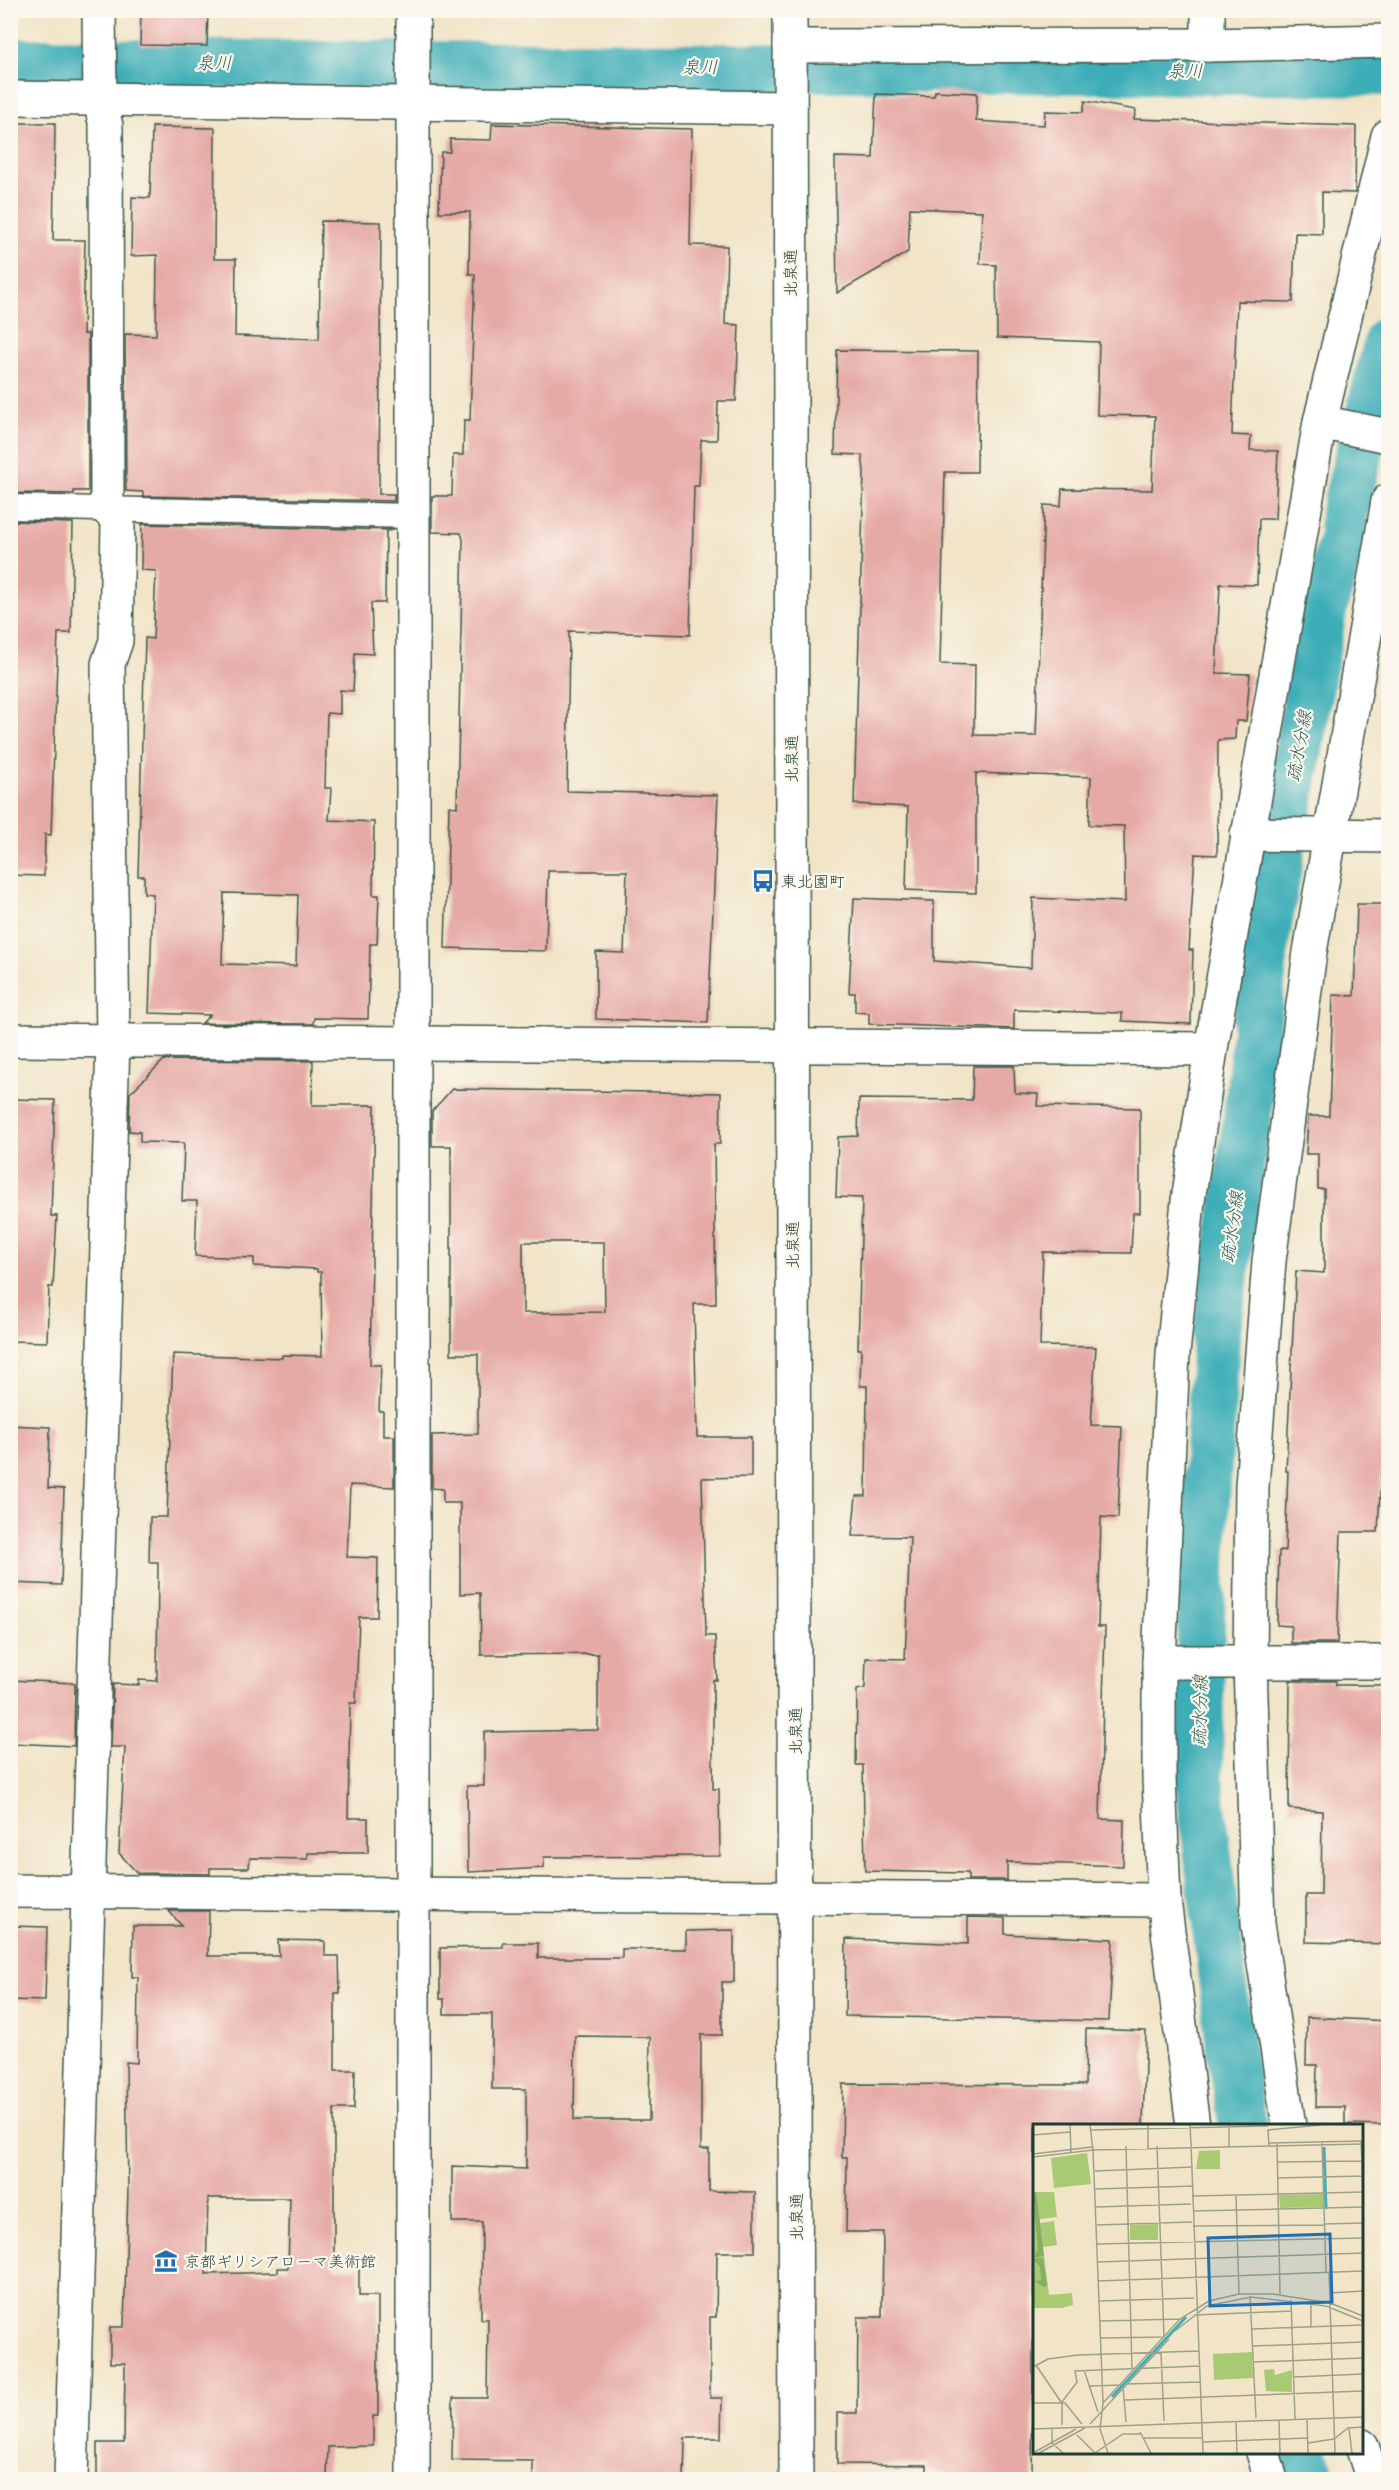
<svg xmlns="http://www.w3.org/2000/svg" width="1399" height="2490" viewBox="0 0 1399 2490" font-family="'Balsamiq Sans','Klee One',sans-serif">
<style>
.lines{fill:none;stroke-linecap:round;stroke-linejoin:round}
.canal{stroke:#3eaeb8;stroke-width:48}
.building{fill:#e6aaa6;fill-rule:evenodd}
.lane-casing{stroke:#3e564a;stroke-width:27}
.street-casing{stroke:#3e564a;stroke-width:36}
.secondary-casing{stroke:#3e564a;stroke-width:36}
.lane{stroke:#fff;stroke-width:24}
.street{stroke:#fff;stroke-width:33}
.secondary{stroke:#fff;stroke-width:33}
.labels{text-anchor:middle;stroke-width:4.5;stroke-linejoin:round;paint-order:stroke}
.street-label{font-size:16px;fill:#1f3d34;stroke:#fbf7ec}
.poi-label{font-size:16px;fill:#1f3d34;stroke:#fbf7ec;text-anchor:start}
.water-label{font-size:18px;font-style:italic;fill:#285f5c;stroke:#fbf7ec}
.inset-river{fill:none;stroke:#3eaeb8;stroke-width:3}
.inset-road{fill:none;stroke:#9da18c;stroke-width:1.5}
.view{fill:#1f6fb2;fill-opacity:0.15;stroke:#1f6fb2;stroke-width:3}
.inset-edge{fill:none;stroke:#1f3d34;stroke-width:3}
</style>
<rect width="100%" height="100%" fill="#fbf7ec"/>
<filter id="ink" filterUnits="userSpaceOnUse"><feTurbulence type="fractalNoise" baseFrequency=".0167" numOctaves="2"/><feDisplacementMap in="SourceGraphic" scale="12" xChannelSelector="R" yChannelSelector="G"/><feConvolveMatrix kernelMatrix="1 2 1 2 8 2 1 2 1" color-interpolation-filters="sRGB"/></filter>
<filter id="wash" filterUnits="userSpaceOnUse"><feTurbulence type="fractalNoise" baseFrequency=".008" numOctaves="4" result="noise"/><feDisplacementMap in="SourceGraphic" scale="24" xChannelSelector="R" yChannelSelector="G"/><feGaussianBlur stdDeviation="1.35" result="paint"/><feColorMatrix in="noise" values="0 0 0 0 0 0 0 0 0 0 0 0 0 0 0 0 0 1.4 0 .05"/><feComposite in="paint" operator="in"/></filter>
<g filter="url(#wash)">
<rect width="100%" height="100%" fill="#f1e4c7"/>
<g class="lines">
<!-- canal -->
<g class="canal">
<path d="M10,62L1388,72"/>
<path d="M1243,2126L1230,2047L1199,1779L1202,1563L1216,1338L1247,1119L1266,937L1324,605L1343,539L1344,513L1388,340"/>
<path d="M1304,2452L1312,2480"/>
</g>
</g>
<g id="blocks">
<!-- building -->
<g class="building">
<path d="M141,10H208L207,46L140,45Z"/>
<path d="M935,91L977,93L976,121L1044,125L1045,111L1083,112L1085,101L1136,110L1134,119L1356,126L1355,193L1322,192V234L1295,233L1293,302L1237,301L1232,435L1251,436L1250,450L1278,451L1275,519H1259L1257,585L1220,584L1216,673L1250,674L1246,721H1236L1235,739L1218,740L1217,855L1195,854L1189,950H1193L1191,1024L1122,1021V1013L1014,1010V1029L869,1024V1013L855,1012V993H849L854,898L934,901V961L1031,968L1033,898L1125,902L1124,826L1089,825L1091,777L976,773V893L906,890L908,807L854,804L864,471L862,455L835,454L837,350L978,351L977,472H945L940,664L975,665L974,735L1036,736L1044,505L1061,506L1062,489L1152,490L1155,416L1097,415L1099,342L997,338L996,265L980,264L982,211L910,208L908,252L837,293L835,157L873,158L876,94L934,96Z"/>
<path d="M10,123H55L53,240H85L83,334H88V491H74V494L13,493L14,399H10Z"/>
<path d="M492,124L692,129L690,245L727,246L725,324L739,325L736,401H718L717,440H701L699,486H694L690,635L569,631L567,791L718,795L708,1023L596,1019V952L624,953L627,871H548L546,951L445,948L449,806L457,807L463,539L461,533L432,532V496H452L453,455H463L464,420H470L475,274H469L470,212H439L441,152H450V139L491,140Z"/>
<path d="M152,127L215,128L214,259H236L235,336L319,339L321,221L381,222L379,494H394V501L143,496V492L126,491L125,334L156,335L157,255L131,256L132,197L150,198Z"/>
<path d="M12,521L73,523L71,633H58L51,835L45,834L44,876L10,875Z"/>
<path d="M142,524L394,530L386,531L385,603H371L373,654L355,653L353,691L340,690V714L327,713L325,788H331L329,820L374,822L373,895H379L377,944H370L368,1019L314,1018L313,1024L202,1023L210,1015L149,1013L153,894L144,893V876H138L145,638L153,639L156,571L141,570ZM224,893L298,895L296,966L222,964Z"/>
<path d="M1357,904H1389V1359H1386L1384,1473H1381L1378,1532H1341L1337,1643H1291V1626L1277,1625L1279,1551H1285L1288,1471H1286L1296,1271L1324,1273V1189H1318V1154H1306L1308,1116H1329L1333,995L1354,996Z"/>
<path d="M164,1060L313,1061L312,1105H375L370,1365H381L379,1411H383V1436H394V1487L350,1485L347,1557L378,1558L377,1617H359L356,1703H350L348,1818H368V1853H308V1859L250,1858L249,1868H210V1874L137,1873L119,1853L125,1747H111L113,1684L139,1685V1680L157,1681L158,1562H149L150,1517H167L173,1354L282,1358V1355L322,1356L321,1272H317V1269L254,1266V1258L195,1256L197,1201H182L184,1143L140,1142V1132L129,1131L130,1093Z"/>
<path d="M973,1066H1014L1015,1093L1038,1094L1037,1106L1140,1108V1213H1133L1131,1253L1043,1252L1040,1346L1096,1347L1091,1425L1122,1426L1118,1518L1101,1517L1098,1627H1105L1100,1819L1124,1820L1123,1866L1007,1862V1880H968V1873L865,1871L863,1765H856L857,1690L865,1688L866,1658L905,1659L910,1537L852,1536L856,1496H866L867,1386H860L861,1349H858L862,1198L836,1197L838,1137L858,1136L859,1099L972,1100Z"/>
<path d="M452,1089L721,1093L720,1144H714L716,1304H694L697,1437H751V1477L702,1478L706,1636H715L717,1680H713V1789H719L720,1856L544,1857V1868L468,1872L467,1786H484V1732L598,1730V1654L481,1655L480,1593L460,1594V1503H443V1489L432,1488V1435L478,1434V1354H451V1146H432V1111ZM523,1242H604L605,1312L523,1313Z"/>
<path d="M10,1099L55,1100L51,1216H57L53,1287H49L47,1342L10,1341Z"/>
<path d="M10,1425L50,1427L48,1488L64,1489L61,1585L10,1583Z"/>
<path d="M10,1680L75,1683L74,1746L10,1743Z"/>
<path d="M1290,1681H1336V1685H1389V1944L1306,1942V1895H1321L1322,1811L1289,1809Z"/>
<path d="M169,1911H209L208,1956H279L278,1940L325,1941V1956H339L340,1993H335V2070H355L354,2109H334V2268H359V2296H378V2416H373V2446L328,2447L327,2480H97V2443H124L125,2363H110V2327H124L128,2188L126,2062L137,2063L138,1977H132L133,1926H182ZM208,2198H290L288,2268H278V2272L206,2274Z"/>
<path d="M968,1917L1005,1918V1934L1113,1939L1109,2021L845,2016L846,1939L968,1944Z"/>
<path d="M10,1926L47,1927L45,2001L10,2000Z"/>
<path d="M734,1930V1982H722V2035H701V2149H709V2191L755,2192V2252H717L716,2317H710V2398H722L721,2438H685L684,2480H533V2461L452,2460L453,2398H487L488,2319H481L482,2222H452V2166L526,2169V2089H492V2014H444V1999H440V1948L503,1947V1943H538V1958H622V1949H686V1931ZM575,2036L650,2037L649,2120H574Z"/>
<path d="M1307,2017L1389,2021V2125L1345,2124V2107H1316L1317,2065H1306Z"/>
<path d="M1086,2029L1146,2031L1143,2126H1035L1032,2480H947V2472H927V2465L837,2464V2413H857L858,2317H882L883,2232H846L847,2157H842L843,2084L1085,2085Z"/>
</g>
</g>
</g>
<g filter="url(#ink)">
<use href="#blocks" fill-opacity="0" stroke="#3e564a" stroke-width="1.5"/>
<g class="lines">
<!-- lane casing -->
<g class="lane-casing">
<path id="lane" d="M10,507L413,516"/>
</g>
<!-- street casing -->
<g class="street-casing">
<g id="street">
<path d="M413,10V2480"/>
<path d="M1208,10V45"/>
<path d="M790,46L1208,45L1388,41"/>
<path d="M10,98L790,108"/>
<path d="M1320,422L1388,436"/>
<path d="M1247,834L1388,836"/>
<path d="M10,1040L1211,1049"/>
<path d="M1159,1662H1388"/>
<path d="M10,1891L1164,1900"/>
<path d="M1193,2126L1164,1900L1159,1777V1662L1173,1354L1188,1201L1211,1049L1320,422L1388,136"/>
<path d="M1289,2126L1258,1924L1250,1664L1252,1486L1269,1261L1310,952L1388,501"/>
<path d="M1362,2446L1373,2480"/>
<path d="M1263,2452L1271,2480"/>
<path d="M71,2480L113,1040L108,664L116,641L118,519L107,509L106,126L100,101L99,10"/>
</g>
</g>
<!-- secondary casing -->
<g class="secondary-casing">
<path id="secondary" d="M790,10L796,2480"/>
</g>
<!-- lane -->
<use href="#lane" class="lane"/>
<!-- street -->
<use href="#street" class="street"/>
<!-- secondary -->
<use href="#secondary" class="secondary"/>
</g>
</g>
<!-- icons -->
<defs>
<g id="bus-bare" transform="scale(1.8)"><path d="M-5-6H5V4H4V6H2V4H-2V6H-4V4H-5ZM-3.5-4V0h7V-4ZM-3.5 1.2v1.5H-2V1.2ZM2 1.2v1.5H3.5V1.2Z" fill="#1f6fb2" stroke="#fbf7ec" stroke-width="2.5" paint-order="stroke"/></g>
<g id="museum-bare" transform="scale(1.8)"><path d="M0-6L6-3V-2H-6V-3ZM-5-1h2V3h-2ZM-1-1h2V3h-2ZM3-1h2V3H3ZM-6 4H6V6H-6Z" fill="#1f6fb2" stroke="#fbf7ec" stroke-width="2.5" paint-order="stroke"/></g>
</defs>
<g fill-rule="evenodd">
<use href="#bus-bare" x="763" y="881"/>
<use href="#museum-bare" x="166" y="2261"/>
</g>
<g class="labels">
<!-- street labels -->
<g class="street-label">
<text transform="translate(790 273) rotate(-90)" y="6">北泉通</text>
<text transform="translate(791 759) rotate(-90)" y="6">北泉通</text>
<text transform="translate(792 1245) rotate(-90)" y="6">北泉通</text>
<text transform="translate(795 1731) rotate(-90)" y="6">北泉通</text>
<text transform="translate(796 2217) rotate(-90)" y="6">北泉通</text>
</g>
<!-- poi labels -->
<g class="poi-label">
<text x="781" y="887">東北園町</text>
<text x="184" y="2267">京都ギリシアローマ美術館</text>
</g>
<!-- water labels -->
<g class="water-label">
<text x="214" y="69">泉川</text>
<text x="700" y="73">泉川</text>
<text x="1185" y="77">泉川</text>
<text transform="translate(1299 746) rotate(-80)" y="6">疏水分線</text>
<text transform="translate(1232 1227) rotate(-82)" y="6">疏水分線</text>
<text transform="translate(1200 1711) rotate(-89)" y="6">疏水分線</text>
</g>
</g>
<!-- overview -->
<g transform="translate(1033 2124)">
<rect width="330" height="330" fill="#f1e4c7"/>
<path d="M187,26V45H163L166,27ZM54,29L58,60L21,64L18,34ZM0,68H21L24,93L7,95V99L21,97L24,121L10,123L16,171L39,169L40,181L29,184H0ZM290,70V83L247,84L246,71ZM125,100V116H97V101ZM219,228L220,254L181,256L180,230ZM241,245L242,251L259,246V268L233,267L231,246Z" fill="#a8ca73"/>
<path d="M0,68H3L11,132L0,134L5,126ZM10,134L14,161L11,163L1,157L8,156L7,143L0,135Z" fill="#86ae65"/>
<path class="inset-river" d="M291,23L293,85M79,273L153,193"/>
<path class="inset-road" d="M37,1L38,28M57,1L60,26L236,22M115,1V25M157,1L158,21M196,1V23M57,6L235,2M0,11L37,8M289,18L293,148M328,18L330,64M235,19L330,17M244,19L247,170M158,21L170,329M93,22L99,245M236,22L330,20M236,22L235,6L288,1M0,30L59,23M0,33L60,26L70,279L67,305L75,329M244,38L329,37M62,47L160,43M244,54L330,52M62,65L161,62M203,71L206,170M159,72L330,68M63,83L158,80M160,87L330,83M292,100L330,99M64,101L159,98M160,102L292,101M64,120L330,114M65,138L330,129M296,148L302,329M65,157L330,147M296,169L330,167M217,172L223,294M258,176L262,295M66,177L161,174M278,177V203M163,191L258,187M67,197L147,195M219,205L330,201M142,207L174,182L218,173L293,182L330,197M68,214L131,213L124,22M220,222L330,218M128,228L131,297M221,238L330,234M3,241L28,278M0,243L15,235L45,231L166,227M51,246L65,288M261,253L330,250M94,260L167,258M57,262L89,261M90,263L93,298M92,276L330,267M0,279H32L49,300M70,279L147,195L176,177L206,170H240L297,179L330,192M274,295L275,329M246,297L247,329M203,298L204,329M57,300L136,215M29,301V278L44,258L42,247L167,242M0,305L330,293M19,305V319L30,329M316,305L319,329M107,308L118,329M44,311L62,329M111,314H169M170,318L274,314M275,319L301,315L315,304L330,303M0,329L43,305M6,329L52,304M62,329L90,310H107"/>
<path class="view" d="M297,110L299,178L177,182L175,114Z"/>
<rect width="330" height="330" class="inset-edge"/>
</g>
<!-- margin -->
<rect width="1399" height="2490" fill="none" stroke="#fbf7ec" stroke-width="36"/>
</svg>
